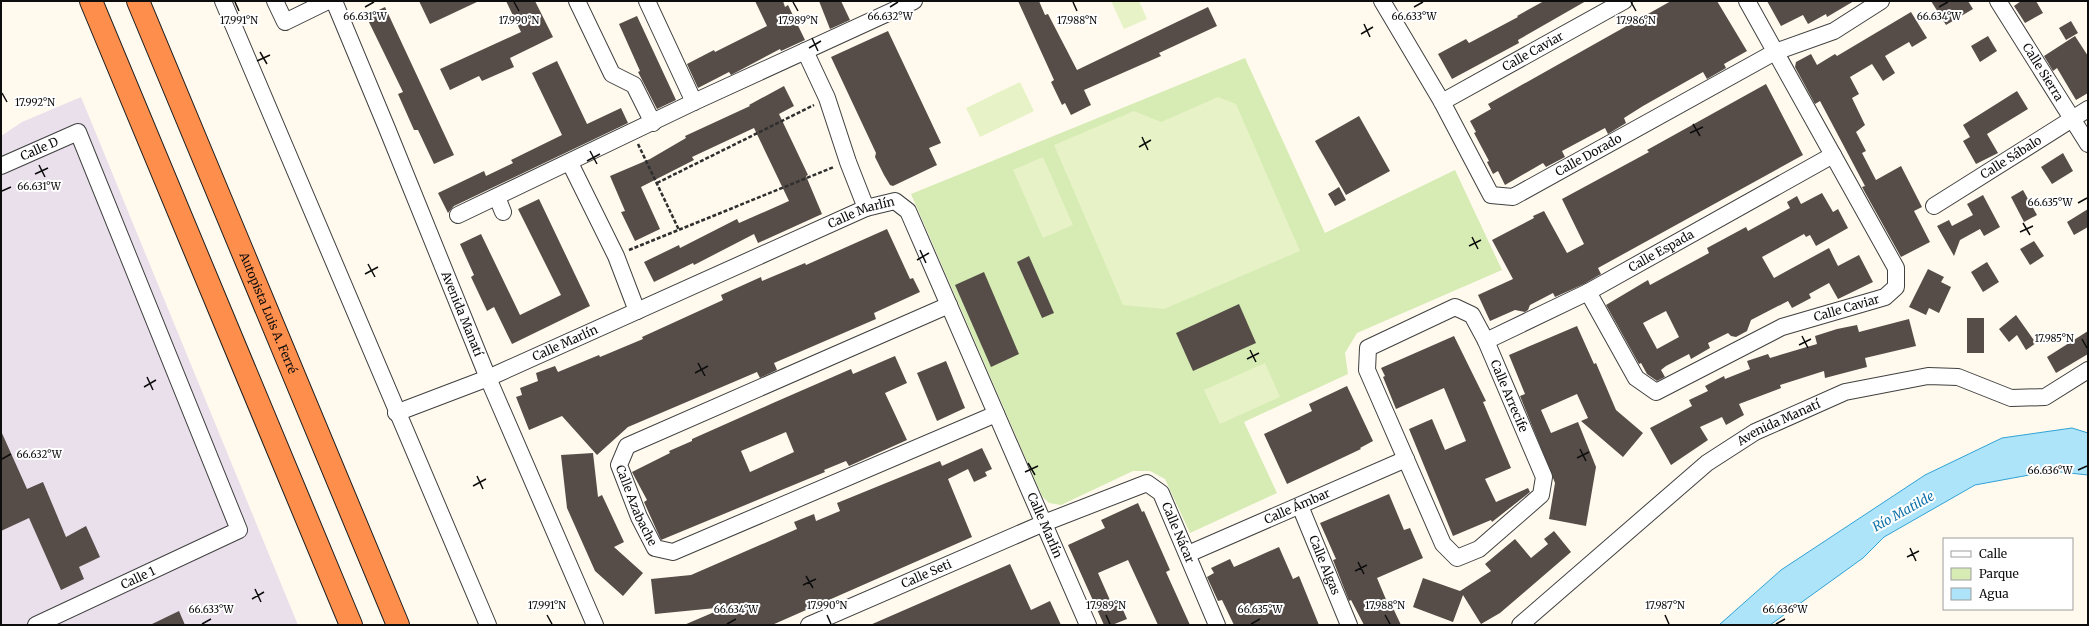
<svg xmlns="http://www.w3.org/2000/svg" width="2089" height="626" viewBox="0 0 2089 626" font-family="Merriweather,serif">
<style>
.industrial{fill:#eae0ec}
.green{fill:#d6ecb4}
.pitch{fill:#e7f3c6}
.water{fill:#aee4fa;stroke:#30a2d6}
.building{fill:#564d49;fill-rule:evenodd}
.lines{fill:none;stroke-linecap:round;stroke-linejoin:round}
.street-casing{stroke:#404040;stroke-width:18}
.highway-casing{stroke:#1e1e1e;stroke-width:24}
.path{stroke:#2f2f2f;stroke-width:2.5;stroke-dasharray:4 2;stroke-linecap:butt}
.street{stroke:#fff;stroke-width:16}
.highway{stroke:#fe8e4c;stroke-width:22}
.ticks{fill:none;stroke:#0d0d0d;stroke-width:1.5}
.labels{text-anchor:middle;stroke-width:4;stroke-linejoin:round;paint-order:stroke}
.street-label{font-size:12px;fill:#0d0d0d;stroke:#fff}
.water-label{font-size:13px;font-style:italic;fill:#0e71a7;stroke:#fff}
.ticks-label{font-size:10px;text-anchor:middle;fill:#0d0d0d;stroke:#fff;stroke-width:4;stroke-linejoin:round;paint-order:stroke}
</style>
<rect width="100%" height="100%" fill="#fffaed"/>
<!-- industrial -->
<path class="industrial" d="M81,97L298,625H1V136L22,122Z"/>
<!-- green -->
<path class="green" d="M1245,58L1325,233L1455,170L1502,270L1357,333L1345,353L1348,374L1244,422L1277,493L1190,533L1165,479L1150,471H1133L1061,505L1049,503L1042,496L911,194Z"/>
<!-- pitch -->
<g class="pitch">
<path d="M1111,1H1139L1147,19L1124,29Z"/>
<path d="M1020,82L1034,111L980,137L966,108Z"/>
<path d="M1218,97L1236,104L1300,251L1164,309L1123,305L1054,145L1134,111L1161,122Z"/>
<path d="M1043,157L1073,225L1043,238L1013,170Z"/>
<path d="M1265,363L1280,397L1220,424L1204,390Z"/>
</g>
<!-- water -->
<path class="water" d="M2072,428L2088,433V475L2051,471L1975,485L1884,537L1863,558L1770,625H1719L1781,570L1925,475L2002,438Z"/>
<!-- building -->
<g class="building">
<path d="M419,1H479L430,24Z"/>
<path d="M506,1H535L553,37L510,58L514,67L482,81L479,76L450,90L440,69L521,32Z"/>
<path d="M755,1H783L785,7L788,5L805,40L781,51L780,49L731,75L729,72L698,88L687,64L714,50L715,52L767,26Z"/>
<path d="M819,1H841L850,20L830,29Z"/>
<path d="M1018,1H1039L1045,15L1048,14L1077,70L1208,7L1217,26L1159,53L1161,56L1084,90L1091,105L1071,115L1065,103L1062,105L1051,82L1054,80Z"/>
<path d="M1544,1H1586L1518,40L1519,43L1452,79L1438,54L1466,39L1469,43L1518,17L1517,16Z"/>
<path d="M1671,1H1717L1747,51L1724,64L1726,68L1707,79L1703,72L1643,106L1624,118L1626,123L1608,134L1605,128L1562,151L1565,157L1546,167L1543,163L1505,185L1498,171L1493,174L1487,162L1489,161L1474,133L1476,132L1470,121L1491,109L1488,104Z"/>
<path d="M1767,1H1854L1827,17L1826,14L1808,24L1803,15L1781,26Z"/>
<path d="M1931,1H1968L1973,9L1946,25Z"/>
<path d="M2021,1H2036L2043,13L2025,23L2014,6Z"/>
<path d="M385,7L454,155L434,164L418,130H414L398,94L403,92L366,16Z"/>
<path d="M1911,12L1927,38L1912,47L1909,42L1885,56L1895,73L1883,81L1872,64L1850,77L1859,94L1852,98L1865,125L1856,132L1866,151L1862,153L1876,180L1901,166L1922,207L1914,211L1930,242L1901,257L1862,187L1865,186L1820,101L1815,104L1795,67L1796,62L1811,54L1817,65L1835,54L1837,56Z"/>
<path d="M637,16L676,100L657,109L638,72L640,71L619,24Z"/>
<path d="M2071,21L2078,33L2066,40L2059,28Z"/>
<path d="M888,31L941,143L929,148L937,165L893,186L890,185L884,175L875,157L876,153L831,57Z"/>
<path d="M1988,36L1997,51L1980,62L1971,46Z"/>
<path d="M2075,36L2088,56V93L2076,100L2057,68L2053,71L2044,56Z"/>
<path d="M557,61L587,124L621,108L628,123L454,206L448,213L438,193L484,171L486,176L513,163L511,160L562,135L532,73Z"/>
<path d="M1766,84L1803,155L1598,268L1601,274L1584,284L1555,297L1553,293L1530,305L1528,310L1525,312L1515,310L1490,321L1478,295L1513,279L1492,240L1534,218L1533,216L1544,211L1567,253L1584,244L1562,199L1649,152L1647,150Z"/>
<path d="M784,86L794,106L779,114L808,175L806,176L822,214L758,243L754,234L694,265L693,263L654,282L644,262L679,245L680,248L737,219L739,223L789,201L754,128L692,157L694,160L641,187L660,229L635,241L621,212L625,211L610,176L650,159L686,138L685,136L750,106L749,105Z"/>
<path d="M2017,91L2028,109L1987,134L1998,153L1976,164L1963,141L1970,137L1963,125Z"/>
<path d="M1359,116L1390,171L1346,195L1315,141Z"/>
<path d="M2063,153L2073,171L2052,184L2041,167Z"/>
<path d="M1339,187L1346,200L1335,206L1328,194Z"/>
<path d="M2023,190L2037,215L2024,222L2011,197Z"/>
<path d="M1822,193L1833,212L1838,209L1848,228L1816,246L1810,235L1806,237L1804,234L1762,257L1774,278L1829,248L1838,266L1859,255L1873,282L1838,299L1829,283L1809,294L1811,298L1792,308L1788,301L1751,320L1747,331L1736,337L1731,336L1728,333L1708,343L1710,348L1691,359L1689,354L1666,366L1661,370L1665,377L1657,381L1647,374L1641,363L1639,364L1606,305L1648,280L1650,285L1709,253L1707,248L1746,227L1748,231L1790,208L1787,202L1797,196L1801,204ZM1666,311L1679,337L1657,349L1643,323Z"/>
<path d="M1983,195L2000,227L1984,236L1980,229L1960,240L1954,256L1937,226L1949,220L1952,226L1973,215L1967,204Z"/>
<path d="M539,199L590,306L512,344L494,307L487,311L471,277L474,275L460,244L481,234L520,315L561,295L518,209Z"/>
<path d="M2088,209V227L2074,235L2067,222Z"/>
<path d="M887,229L910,279L913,278L920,292L874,313L876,319L774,363L777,370L760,378L757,372L628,427L597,455L562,416L529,430L516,397L522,395L520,388L538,381L536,373L555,366L558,372L599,355L600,357L643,339L642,337L723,300L721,295L761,277L762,281L805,263L806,265Z"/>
<path d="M2034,241L2044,256L2030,265L2020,249Z"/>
<path d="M1029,256L1054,313L1042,318L1017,262Z"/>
<path d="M1987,262L1999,282L1983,292L1971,272Z"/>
<path d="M1928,269L1944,277L1941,282L1951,287L1939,313L1929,308L1926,315L1909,307Z"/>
<path d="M984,272L1019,354L991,367L955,285Z"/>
<path d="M1239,304L1256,343L1193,371L1176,333Z"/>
<path d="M2016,315L2036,343L2026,350L2017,335L2009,342L1999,329Z"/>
<rect x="1967" y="318" width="17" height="35"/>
<path d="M1909,319L1916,346L1865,358L1867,367L1825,378L1824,371L1780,385L1781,388L1739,404L1744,415L1726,425L1722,417L1700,427L1708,440L1671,465L1650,428L1692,406L1689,400L1708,391L1705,386L1724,376L1725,379L1750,369L1747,361L1768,354L1770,358L1817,344L1815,336L1837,329L1857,325L1859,332Z"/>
<path d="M1577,326L1594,364L1596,363L1616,410L1643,433L1623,457L1581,421L1588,418L1577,394L1541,410L1551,433L1578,422L1596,467L1586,526L1549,519L1555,483L1520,396L1525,394L1509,355Z"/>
<path d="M2088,331V354L2056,373L2047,357Z"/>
<path d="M1454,336L1486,401L1483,402L1511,468L1485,479L1496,502L1528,488L1530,492L1492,522L1491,520L1453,536L1409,429L1432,419L1445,450L1466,441L1444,388L1396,409L1383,377L1385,376L1381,368Z"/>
<path d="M895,356L907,383L885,393L907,440L849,466L846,461L824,470L825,472L661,540L644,502L647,500L632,472L670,453L669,451L692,441V439L773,403L851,369L853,374ZM786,432L794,452L750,472L741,451Z"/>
<path d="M946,361L965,408L937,421L917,373Z"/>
<path d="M1347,386L1373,441L1360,448L1361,449L1287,484L1264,434L1312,411L1309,404Z"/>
<path d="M1,431L27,489L43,482L66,537L86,526L100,557L79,567L84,579L61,590L29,518L1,531Z"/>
<path d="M982,448L992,469L985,472L987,476L974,482L968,469L948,479L972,537L772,625H684L726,607L655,614L651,579L691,575L797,529L794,522L814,514L816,521L840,511L837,503L940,461L942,466Z"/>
<path d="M593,453L598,497L602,495L624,542L614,547L643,573L623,596L595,571L567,508L561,455Z"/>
<path d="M1389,494L1404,530L1410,528L1423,558L1377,578L1390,609L1393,608L1401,625H1364L1351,600L1349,601L1333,560L1336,559L1320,523Z"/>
<path d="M1138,503L1142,512L1144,511L1151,527L1170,570L1166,572L1190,625H1158L1128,560L1098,573L1113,607L1120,603L1127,619L1112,625H1104L1068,545L1105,528L1101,520Z"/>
<path d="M1554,531L1571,552L1500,613L1481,624L1463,595L1453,622L1413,607L1423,578L1460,591L1491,571L1485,564L1515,539L1531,558L1548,544L1544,539Z"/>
<path d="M1279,547L1293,579L1299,576L1319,625H1234L1222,600L1218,601L1207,577L1214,573L1211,568L1230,559L1234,567Z"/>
<path d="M1010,564L1031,610L1050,601L1061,625H870Z"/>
<path d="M179,611L185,625H150Z"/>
</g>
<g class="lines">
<!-- street casing -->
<g class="street-casing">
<g id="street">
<path d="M223,1L488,625"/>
<path d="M275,1L285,22L328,1"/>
<path id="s1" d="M334,1L386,126L488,378L595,625"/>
<path d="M577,1L612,74L634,85L653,123"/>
<path d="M647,1L694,102"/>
<path id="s2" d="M1382,1L1442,102L1491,195L1513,197L1775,52L1834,31L1881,1"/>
<path id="s3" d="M1998,1L2088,144"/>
<path d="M805,51L827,98L848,162L866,208"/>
<path id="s4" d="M1442,102L1624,1"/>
<path d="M570,163L616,256L637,311"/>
<path id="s5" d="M1,166L78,132L239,530L36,625"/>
<path d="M497,197L503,212"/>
<path id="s6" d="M1934,206L2088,109"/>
<path d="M458,215L694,102L914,1"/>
<path id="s7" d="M1588,292L1636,378L1656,392L1782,327L1885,297L1896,287V268L1747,1"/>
<path id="s8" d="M949,305L627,446L619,465L639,517L655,548L673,552L996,414"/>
<path d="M1455,307L1472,315L1486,341L1544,477L1541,495L1479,549L1457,558L1443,544L1367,370L1368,348Z"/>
<path id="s9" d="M1486,341L1588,292L1833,155"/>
<path id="s10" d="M396,413L488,378L866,208L895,201L908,211L1088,625"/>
<path id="s11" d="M1300,506L1349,625"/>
<path id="s12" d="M1188,554L1406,459"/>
<path id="s13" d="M809,625L1044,523L1147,483L1161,493L1217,625"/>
<path id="s14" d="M1520,625L1707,463L1755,432L1845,392L1928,376L1958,377L2011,398L2045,397L2088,370"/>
</g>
</g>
<!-- highway casing -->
<g class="highway-casing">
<g id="highway">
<path d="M91,1L351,625"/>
<path id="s15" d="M138,1L398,625"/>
</g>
</g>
<!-- path -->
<g class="path">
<path d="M638,144L679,230"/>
<path d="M657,183L814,105"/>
<path d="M629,250L834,167"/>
</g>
<!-- street -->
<use href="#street" class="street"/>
<!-- highway -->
<use href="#highway" class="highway"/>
</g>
<!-- ticks -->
<path class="ticks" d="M235,2L239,11M514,2L519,11M793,2L798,11M1073,2L1077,11M1631,2L1636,11M365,7L374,2M890,7L898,2M1414,7L1423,2M1939,7L1948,2M1364,24L1370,37M1361,34L1373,27M812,38L818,51M809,48L821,41M260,52L267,64M257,61L270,55M2,93L7,102M1693,124L1700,136M1690,133L1703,127M1142,137L1148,150M1139,147L1151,140M590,151L597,164M587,161L600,154M39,165L45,177M35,174L48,168M2,191L11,187M2078,203L2087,198M2023,223L2030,235M2020,232L2033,226M1472,237L1478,249M1469,246L1481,240M920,250L926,263M917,260L929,253M368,264L375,277M365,274L378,267M1802,336L1808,348M2082,339L2087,348M1799,345L1811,339M1250,350L1256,362M1247,359L1259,353M698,363L705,376M695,373L708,366M147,377L153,390M144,387L156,380M1580,449L1586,461M1577,458L1589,452M2,459L11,454M1028,463L1035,475M2078,470L2087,466M1025,472L1038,466M477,476L483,489M473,486L486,479M1910,548L1916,561M1907,557L1919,551M1358,562L1364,574M1355,571L1367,565M806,576L813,588M803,585L816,579M255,589L261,602M252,599L264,592M547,615L552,624M827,615L831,624M1106,615L1110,624M1385,615L1390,624M1665,615L1669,624M202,624L211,619M727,624L736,619M1251,624L1260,619M1776,624L1785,619"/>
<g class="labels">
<!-- street labels -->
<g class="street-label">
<text dy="4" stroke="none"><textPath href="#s4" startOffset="104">Calle Caviar</textPath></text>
<text dy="4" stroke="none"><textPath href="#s3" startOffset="84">Calle Sierra</textPath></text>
<text dy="4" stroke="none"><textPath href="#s5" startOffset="42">Calle D</textPath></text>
<text dy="4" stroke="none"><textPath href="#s2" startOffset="331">Calle Dorado</textPath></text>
<text dy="4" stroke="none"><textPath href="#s6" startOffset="91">Calle Sábalo</textPath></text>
<text dy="4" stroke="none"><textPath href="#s10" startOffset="507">Calle Marlín</textPath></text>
<text dy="4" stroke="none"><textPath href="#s9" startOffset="197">Calle Espada</textPath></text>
<text dy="4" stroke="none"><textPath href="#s7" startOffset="332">Calle Caviar</textPath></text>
<text dy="4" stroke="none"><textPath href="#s15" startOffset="338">Autopista Luis A. Ferré</textPath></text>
<text dy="4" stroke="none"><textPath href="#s1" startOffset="338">Avenida Manatí</textPath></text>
<text dy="4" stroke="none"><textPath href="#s10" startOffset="183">Calle Marlín</textPath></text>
<text transform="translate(1509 396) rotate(67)" y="4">Calle Arrecife</text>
<text dy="4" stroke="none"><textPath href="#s14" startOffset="330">Avenida Manatí</textPath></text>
<text dy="4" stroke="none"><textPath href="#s8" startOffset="416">Calle Azabache</textPath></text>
<text dy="4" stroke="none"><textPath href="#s12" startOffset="119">Calle Ámbar</textPath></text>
<text dy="4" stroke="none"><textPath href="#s10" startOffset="902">Calle Marlín</textPath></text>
<text dy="4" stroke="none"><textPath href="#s13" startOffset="427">Calle Nácar</textPath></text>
<text dy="4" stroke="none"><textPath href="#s11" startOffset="64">Calle Algas</textPath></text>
<text dy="4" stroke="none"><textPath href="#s13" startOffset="128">Calle Seti</textPath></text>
<text transform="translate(138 578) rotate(-25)" y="4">Calle 1</text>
</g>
<!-- water labels -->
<g class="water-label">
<text transform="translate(1903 511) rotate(-29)" y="5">Río Matilde</text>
</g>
</g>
<g class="ticks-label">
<text x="365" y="20">66.631°W</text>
<text x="890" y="20">66.632°W</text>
<text x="1414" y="20">66.633°W</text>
<text x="1939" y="20">66.634°W</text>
<text x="239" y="24">17.991°N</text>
<text x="519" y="24">17.990°N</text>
<text x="798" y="24">17.989°N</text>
<text x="1077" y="24">17.988°N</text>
<text x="1636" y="24">17.986°N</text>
<text x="35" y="106">17.992°N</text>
<text x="39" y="190">66.631°W</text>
<text x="2050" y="206">66.635°W</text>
<text x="2054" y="342">17.985°N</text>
<text x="39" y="458">66.632°W</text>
<text x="2050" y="474">66.636°W</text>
<text x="547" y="609">17.991°N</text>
<text x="827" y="609">17.990°N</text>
<text x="1106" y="609">17.989°N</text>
<text x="1385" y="609">17.988°N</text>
<text x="1665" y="609">17.987°N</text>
<text x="211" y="613">66.633°W</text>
<text x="736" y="613">66.634°W</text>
<text x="1260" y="613">66.635°W</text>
<text x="1785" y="613">66.636°W</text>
</g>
<!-- border -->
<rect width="2089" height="626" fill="none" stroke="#0d0d0d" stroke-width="4"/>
<!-- legend -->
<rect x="1943" y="538" width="130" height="72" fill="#ffffff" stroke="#9e9e9e"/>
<rect x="1951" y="551" width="20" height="6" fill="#ffffff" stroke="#9e9e9e"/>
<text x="1979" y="558" font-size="12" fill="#0d0d0d">Calle</text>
<rect x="1951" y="568" width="20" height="12" fill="#d6ecb4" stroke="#9e9e9e"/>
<text x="1979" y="578" font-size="12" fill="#0d0d0d">Parque</text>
<rect x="1951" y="588" width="20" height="12" fill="#aee4fa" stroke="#9e9e9e"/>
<text x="1979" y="598" font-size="12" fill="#0d0d0d">Agua</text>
</svg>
